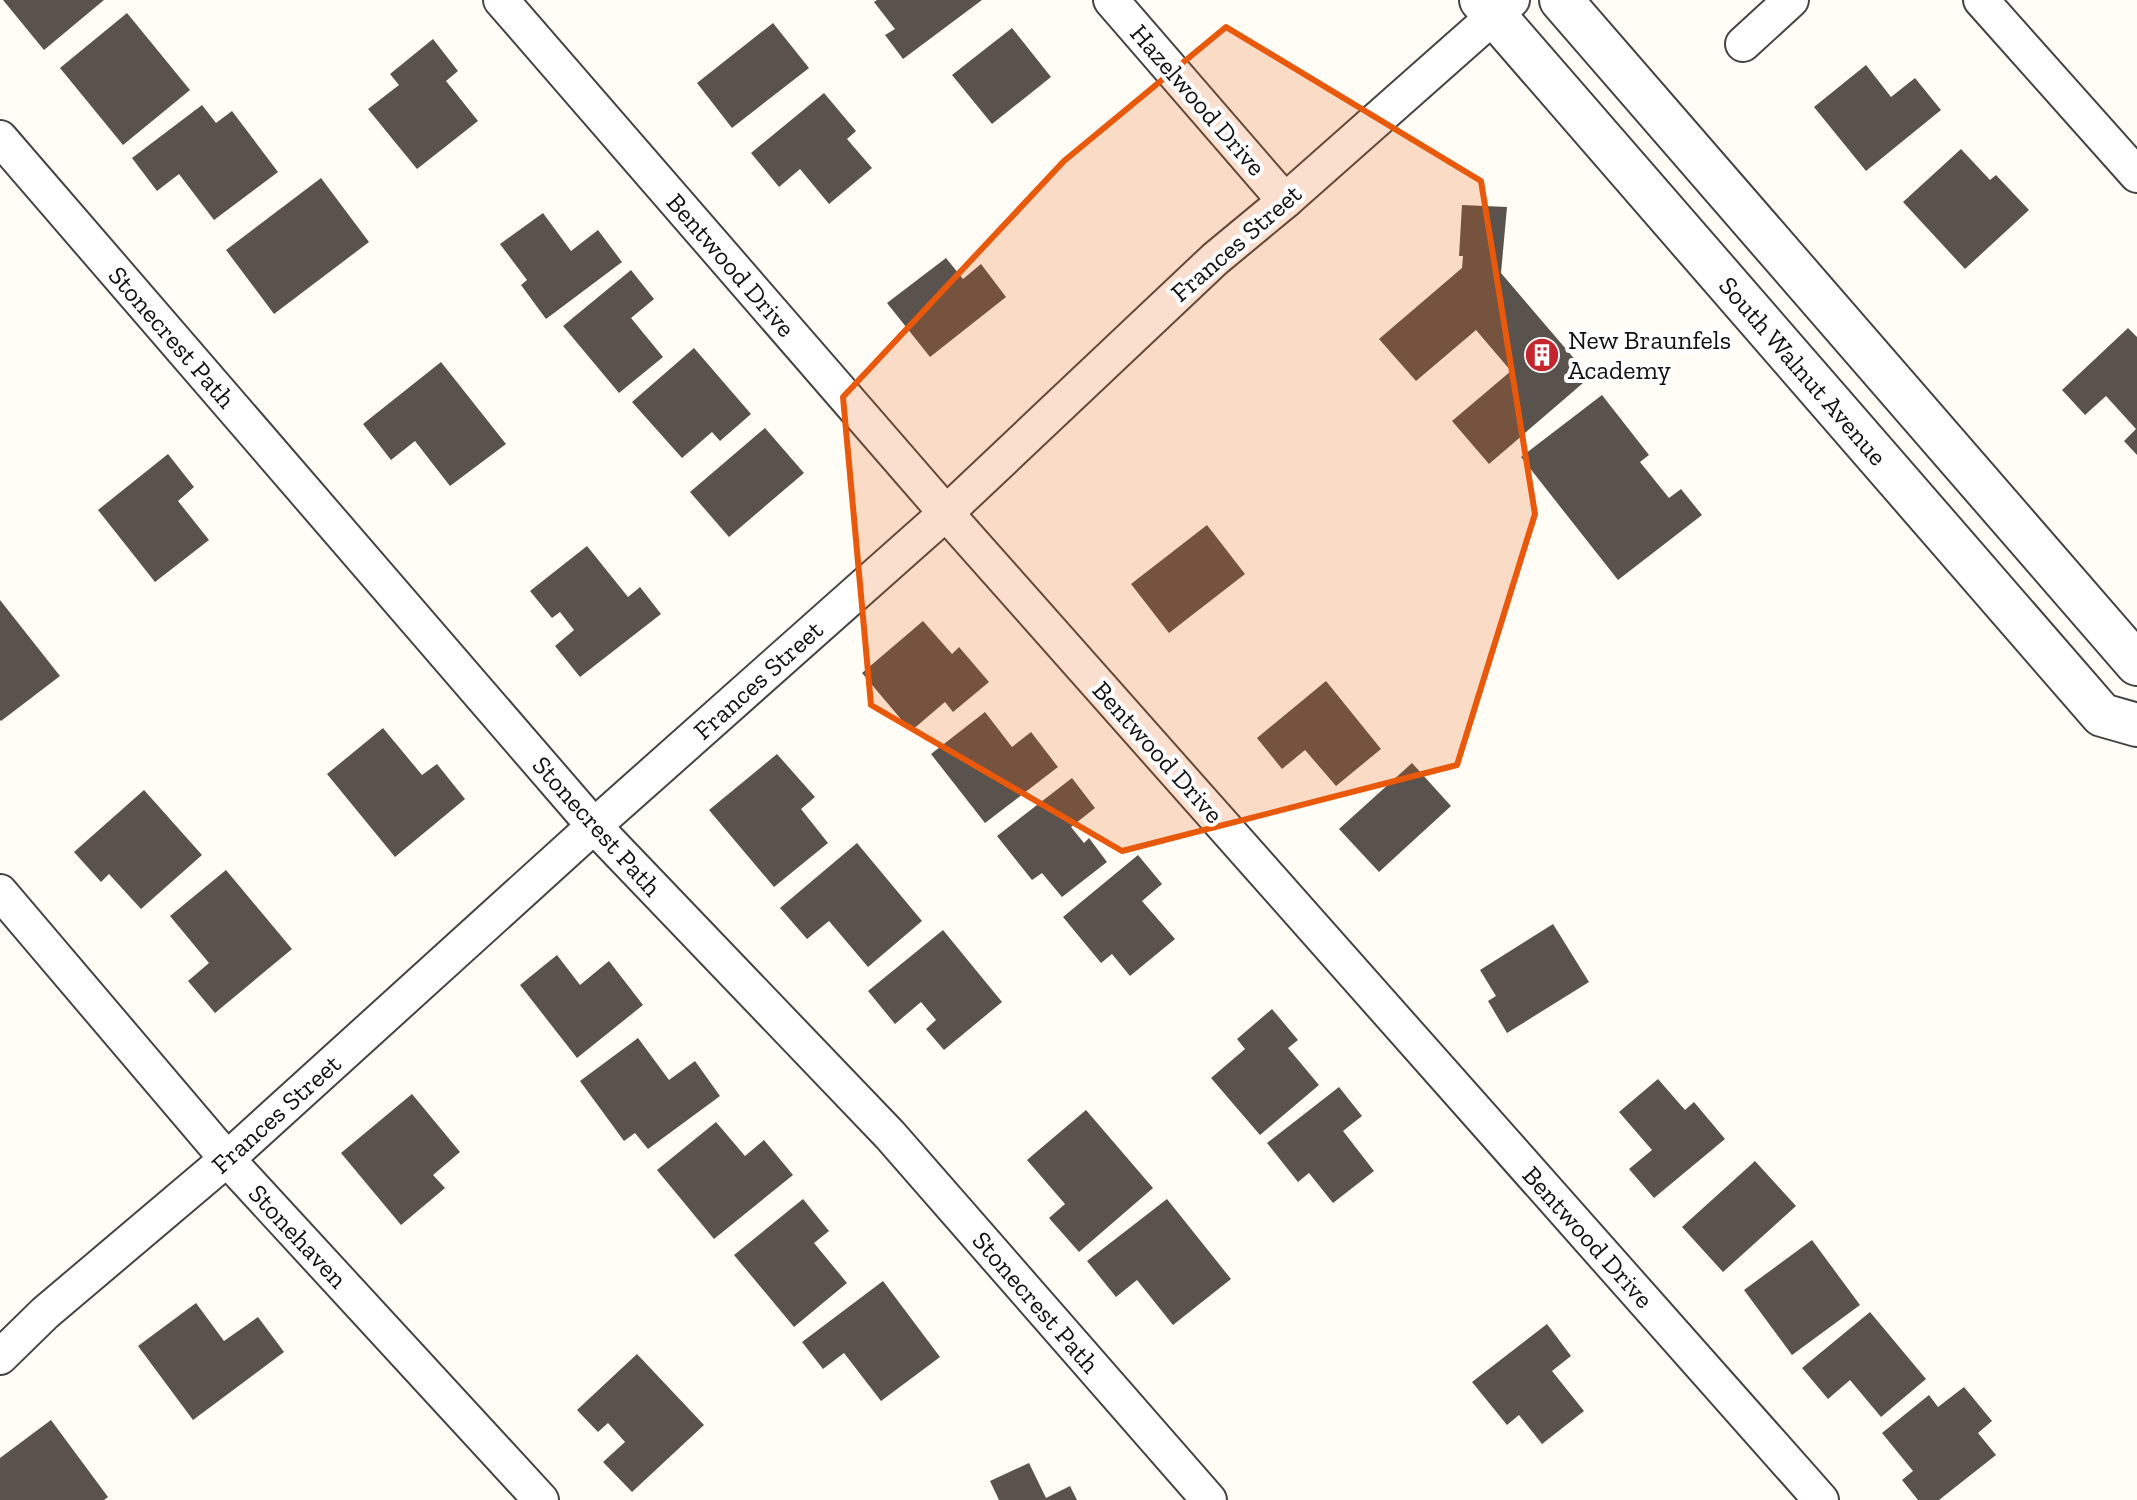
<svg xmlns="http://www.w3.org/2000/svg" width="2137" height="1500" viewBox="0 0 2137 1500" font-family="'Zilla Slab',serif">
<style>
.building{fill:#5a524d}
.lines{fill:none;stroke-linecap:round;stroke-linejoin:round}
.minor-casing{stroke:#444;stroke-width:38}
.tertiary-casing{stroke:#444;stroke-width:46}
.minor{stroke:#fff;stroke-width:34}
.tertiary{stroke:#fff;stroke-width:42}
.marked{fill:#e8590c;fill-opacity:0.2;stroke:#e8590c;stroke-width:6;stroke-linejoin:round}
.labels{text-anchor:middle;stroke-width:8;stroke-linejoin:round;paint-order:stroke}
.street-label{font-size:26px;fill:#111;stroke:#fff}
.poi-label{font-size:26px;fill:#111;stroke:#fff;text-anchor:start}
</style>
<rect width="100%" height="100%" fill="#fffdf5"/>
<!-- building -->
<g class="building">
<path d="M3,0H104L44,50Z"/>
<path d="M877,0H982L903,59L885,35L895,29L874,2Z"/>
<path d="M127,13L190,90L123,145L60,68Z"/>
<path d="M773,23L809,68L732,128L697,83Z"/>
<path d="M1012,28L1051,77L992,124L952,75Z"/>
<path d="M433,39L458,71L446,81L478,121L417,169L368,109L399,85L390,74Z"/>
<path d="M1866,65L1891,97L1915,78L1941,110L1866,171L1814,107Z"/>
<path d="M824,93L856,131L847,139L872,168L829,204L800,169L779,187L751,153Z"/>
<path d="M202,105L216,123L232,111L278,172L214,220L179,174L157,191L132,158Z"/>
<path d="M1961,149L1990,180L1996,175L2029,210L1965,269L1903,202Z"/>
<path d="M321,178L369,242L274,314L226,250Z"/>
<path d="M1462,205L1507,207L1501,273L1590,377L1489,464L1452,421L1511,371L1476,330L1416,381L1379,339L1462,268L1463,256H1459Z"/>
<path d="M543,213L571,251L598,230L622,262L546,319L521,285L527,280L500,244Z"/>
<path d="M946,258L963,279L981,264L1006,297L930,357L887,303Z"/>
<path d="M631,270L654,299L631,318L663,357L619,393L563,326Z"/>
<path d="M2128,328L2137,337V455L2124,441L2136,429L2106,396L2085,415L2062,390Z"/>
<path d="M694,348L751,414L720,441L712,432L682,458L632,402Z"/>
<path d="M441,362L506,444L450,486L415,441L391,460L363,424Z"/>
<path d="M1602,395L1649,455L1640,462L1669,498L1681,489L1702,515L1618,580L1521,457Z"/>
<path d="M765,428L804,473L729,537L690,492Z"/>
<path d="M168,454L194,487L178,501L209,540L155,582L98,510Z"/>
<path d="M1207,525L1245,574L1169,633L1131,584Z"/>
<path d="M587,546L628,597L640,587L661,614L580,677L555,646L574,630L560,612L552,618L530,591Z"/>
<path d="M0,600L60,676L1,721L0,720Z"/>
<path d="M923,621L952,654L959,647L989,682L953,712L945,702L911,731L862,673Z"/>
<path d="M1326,681L1381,749L1336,786L1305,750L1282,769L1257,738Z"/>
<path d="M985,712L1012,747L1031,732L1058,767L985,823L931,754Z"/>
<path d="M383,728L422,775L437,764L465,799L395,857L327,774Z"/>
<path d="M777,754L815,797L801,809L828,843L774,887L709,810Z"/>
<path d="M1412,763L1451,806L1379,872L1339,829Z"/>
<path d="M1072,778L1095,808L1071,827L1084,843L1089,838L1107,862L1062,897L1042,873L1032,880L997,836Z"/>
<path d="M144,790L202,855L141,909L109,874L101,882L74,852Z"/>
<path d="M857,843L922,921L868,967L829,921L807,939L780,908Z"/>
<path d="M1138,855L1162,884L1142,901L1175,939L1130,976L1112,954L1101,963L1063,917Z"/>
<path d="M226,870L292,949L215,1013L188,981L209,963L170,916Z"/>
<path d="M1553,924L1589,982L1507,1033L1488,1001L1496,996L1480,970Z"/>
<path d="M943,930L1002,1002L944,1050L926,1029L936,1020L921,1002L895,1024L868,991Z"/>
<path d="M557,955L580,985L609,961L643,1005L577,1058L520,985Z"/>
<path d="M1272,1009L1298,1040L1288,1048L1319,1085L1260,1135L1211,1078L1245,1049L1237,1039Z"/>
<path d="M638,1038L669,1080L695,1061L720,1096L648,1149L635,1133L624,1141L580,1081Z"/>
<path d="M1658,1079L1685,1110L1694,1102L1725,1139L1654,1198L1629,1169L1652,1150L1619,1112Z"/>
<path d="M1339,1087L1362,1116L1343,1131L1374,1171L1333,1203L1309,1173L1298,1182L1267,1143Z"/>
<path d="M412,1094L460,1152L433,1175L445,1188L401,1225L341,1153Z"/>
<path d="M1086,1110L1153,1188L1079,1252L1049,1218L1065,1204L1027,1160Z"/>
<path d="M716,1122L745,1156L764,1140L793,1175L714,1239L657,1170Z"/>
<path d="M1755,1161L1796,1206L1723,1272L1682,1227Z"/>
<path d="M803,1199L829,1231L814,1243L847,1283L794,1327L734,1255Z"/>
<path d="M1167,1199L1231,1279L1173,1325L1137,1280L1116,1297L1087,1261Z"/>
<path d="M1812,1240L1860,1305L1792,1355L1744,1290Z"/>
<path d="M883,1281L940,1357L881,1401L844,1353L823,1369L802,1342Z"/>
<path d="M196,1303L224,1341L258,1317L284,1352L193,1420L138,1346Z"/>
<path d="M1870,1312L1926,1379L1881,1417L1850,1380L1828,1399L1802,1368Z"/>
<path d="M1547,1324L1571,1356L1552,1371L1584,1411L1542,1444L1519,1415L1507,1425L1472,1382Z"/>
<path d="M637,1354L704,1425L632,1492L603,1462L625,1442L608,1423L598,1432L577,1410Z"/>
<path d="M1964,1387L1992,1421L1978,1433L1996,1455L1939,1500H1918L1902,1480L1913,1471L1882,1433L1929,1395L1938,1407Z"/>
<path d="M51,1420L108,1497L104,1500H0V1458Z"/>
<path d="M1029,1463L1046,1498L1070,1486L1077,1500H999L990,1481Z"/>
</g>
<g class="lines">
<!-- minor casing -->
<g class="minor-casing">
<g id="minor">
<path d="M501,0L946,513L1821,1500"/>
<path d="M1111,0L1285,201"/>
<path d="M1981,0L2137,175"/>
<path d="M1743,44L1791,0"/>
<path d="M0,138L594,826L890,1135L1209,1500"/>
<path d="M0,892L227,1159L541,1500"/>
<path d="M0,1357L45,1313L227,1159L594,826L946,513L1215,259L1285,201L1512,0"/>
</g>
</g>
<!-- tertiary casing -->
<g class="tertiary-casing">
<g id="tertiary">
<path d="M1481,0L2102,715L2137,725"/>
<path d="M1561,0L2137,664"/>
</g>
</g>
<!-- minor -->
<use href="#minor" class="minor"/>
<!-- tertiary -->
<use href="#tertiary" class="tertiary"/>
</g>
<!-- marked area -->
<path class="marked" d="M1226,27L1481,181L1535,514L1457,765L1122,851L871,705L843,397L1064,161Z"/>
<!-- icons -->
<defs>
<g id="building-disc" transform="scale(1.8)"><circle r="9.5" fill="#c4262e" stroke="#fff"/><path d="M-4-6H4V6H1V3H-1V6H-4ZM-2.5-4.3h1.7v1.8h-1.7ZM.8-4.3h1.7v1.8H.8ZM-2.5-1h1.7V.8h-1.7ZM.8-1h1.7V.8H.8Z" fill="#fff"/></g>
</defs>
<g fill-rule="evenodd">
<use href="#building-disc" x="1542" y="355"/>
</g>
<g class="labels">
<!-- street labels -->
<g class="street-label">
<text transform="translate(1198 100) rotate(49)" y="9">Hazelwood Drive</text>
<text transform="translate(1236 243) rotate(-41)" y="9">Frances Street</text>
<text transform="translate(731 265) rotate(49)" y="9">Bentwood Drive</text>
<text transform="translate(172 337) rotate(49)" y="9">Stonecrest Path</text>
<text transform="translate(1803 371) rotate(49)" y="9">South Walnut Avenue</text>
<text transform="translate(758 680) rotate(-42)" y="9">Frances Street</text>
<text transform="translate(1158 752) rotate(48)" y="9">Bentwood Drive</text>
<text transform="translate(597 826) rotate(48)" y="9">Stonecrest Path</text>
<text transform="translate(276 1114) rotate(-42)" y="9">Frances Street</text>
<text transform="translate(298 1236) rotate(47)" y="9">Stonehaven</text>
<text transform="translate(1588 1237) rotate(48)" y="9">Bentwood Drive</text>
<text transform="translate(1036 1302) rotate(49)" y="9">Stonecrest Path</text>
</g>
<!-- poi labels -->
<g class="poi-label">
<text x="1568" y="349">New Braunfels<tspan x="1568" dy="30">Academy</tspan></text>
</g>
</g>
</svg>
